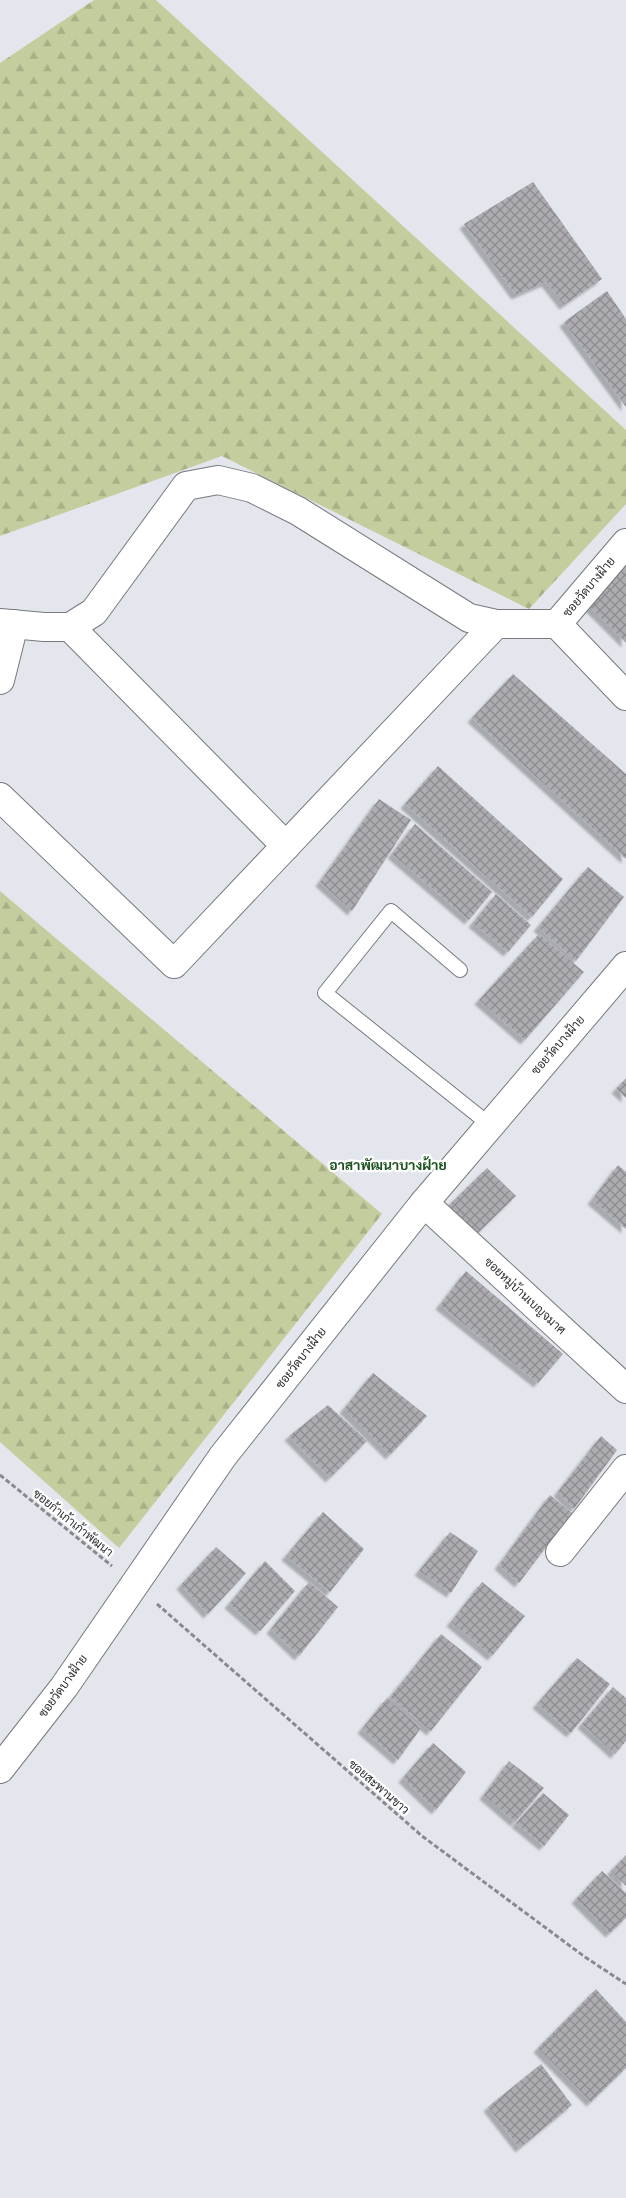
<svg xmlns="http://www.w3.org/2000/svg" width="626" height="2198" viewBox="0 0 626 2198" font-family="'Source Serif 4',Sarabun,serif">
<style>
.forest{fill:url(#forest-firs)}
.building{fill:url(#building-cross-hatch);filter:url(#shadow)}
.lines{fill:none;stroke-linecap:round;stroke-linejoin:round}
.lane-casing{stroke:#76797d;stroke-width:16}
.street-casing{stroke:#76797d;stroke-width:30}
.path{stroke:#888a8f;stroke-width:3;stroke-dasharray:5 2.5;stroke-linecap:butt}
.lane{stroke:#fff;stroke-width:14}
.street{stroke:#fff;stroke-width:28}
.labels{text-anchor:middle;stroke-width:4.5;stroke-linejoin:round;paint-order:stroke}
.street-label{font-size:12px;fill:#2c2d30;stroke:#fff}
.neighbourhood-label{font-size:14px;font-weight:bold;fill:#1a511e;stroke:#fff}
</style>
<defs>
<pattern id="forest-firs" width="22" height="20" patternUnits="userSpaceOnUse" patternTransform="scale(1.25)"><rect width="22" height="20" fill="#c4cd9d"/><path d="M5 1l3.5 6h-7zM16 11l3.5 6h-7z" fill="#a9b088"/></pattern>
<pattern id="building-cross-hatch" width="8" height="8" patternUnits="userSpaceOnUse" patternTransform="scale(1.25)"><rect width="8" height="8" fill="#acacb1"/><path d="M0 0l8 8M0 8l8-8" fill="none" stroke="#8c8c90"/></pattern>
<filter id="shadow"><feDropShadow dx="-4.5" dy="4.5" stdDeviation="1" flood-color="#0004"/></filter>
</defs>
<rect width="100%" height="100%" fill="#e3e6ec"/>
<!-- forest -->
<g class="forest">
<path d="M94,0H156L626,430V504L529,609L222,456L0,536V63Z"/>
<path d="M0,891L382,1214L119,1548L0,1442Z"/>
</g>
<!-- building -->
<g class="building">
<path d="M533,182L602,279L564,305L546,282L516,295L464,224Z"/>
<path d="M607,291L626,319V407L564,322Z"/>
<path d="M626,562V643L589,606Z"/>
<path d="M513,674L626,774V859L472,718Z"/>
<path d="M438,766L563,879L532,917L405,804Z"/>
<path d="M379,799L411,820L352,911L320,882Z"/>
<path d="M415,824L492,892L469,920L392,854Z"/>
<path d="M588,867L624,897L576,961L538,927Z"/>
<path d="M496,894L531,925L508,952L473,923Z"/>
<path d="M539,934L584,972L525,1040L479,1000Z"/>
<path d="M626,1078V1098L616,1089Z"/>
<path d="M618,1165L626,1172V1229L592,1200Z"/>
<path d="M487,1168L516,1196L478,1233L448,1206Z"/>
<path d="M466,1271L563,1354L538,1383L440,1305Z"/>
<path d="M373,1373L427,1416L390,1455L344,1409Z"/>
<path d="M328,1405L367,1441L330,1478L289,1436Z"/>
<path d="M601,1436L617,1450L574,1509L558,1492Z"/>
<path d="M550,1495L572,1513L519,1583L499,1565Z"/>
<path d="M323,1512L364,1549L330,1592L286,1556Z"/>
<path d="M450,1532L478,1551L451,1593L419,1571Z"/>
<path d="M216,1547L246,1573L208,1614L181,1585Z"/>
<path d="M265,1561L295,1591L260,1631L229,1604Z"/>
<path d="M309,1582L338,1607L299,1656L271,1629Z"/>
<path d="M482,1582L525,1616L492,1656L451,1622Z"/>
<path d="M441,1634L482,1667L431,1731L390,1697Z"/>
<path d="M577,1658L610,1684L571,1733L537,1704Z"/>
<path d="M613,1687L626,1698V1741L615,1754L582,1724Z"/>
<path d="M387,1698L421,1728L398,1760L362,1729Z"/>
<path d="M433,1743L466,1772L436,1810L403,1778Z"/>
<path d="M509,1761L544,1788L515,1822L484,1795Z"/>
<path d="M543,1793L569,1815L544,1846L516,1823Z"/>
<path d="M626,1855V1886L611,1871Z"/>
<path d="M602,1871L626,1893V1918L610,1933L576,1899Z"/>
<path d="M596,1989L626,2022V2068L591,2102L538,2048Z"/>
<path d="M541,2064L572,2105L520,2148L488,2107Z"/>
</g>
<g class="lines">
<!-- lane casing -->
<g class="lane-casing">
<path id="lane" d="M460,970L391,911L325,993L490,1125"/>
</g>
<!-- street casing -->
<g class="street-casing">
<g id="street">
<path d="M626,543L557,624L626,696"/>
<path d="M0,623L44,627H70L94,612L186,486L218,480L252,488L298,511L469,618L496,624H557"/>
<path d="M70,627L286,846"/>
<path d="M0,680L14,624"/>
<path d="M0,797L174,964L496,624"/>
<path d="M424,1203L626,1389"/>
<path d="M560,1552L626,1469"/>
<path d="M0,1769L64,1687L223,1456L424,1203L626,966"/>
</g>
</g>
<!-- path -->
<g class="path">
<path d="M0,1475L112,1566"/>
<path d="M157,1604L422,1836L585,1957L626,1984"/>
</g>
<!-- lane -->
<use href="#lane" class="lane"/>
<!-- street -->
<use href="#street" class="street"/>
</g>
<g class="labels">
<!-- street labels -->
<g class="street-label">
<text transform="translate(589 587) rotate(-50)" y="4">ซอยวัดบางฝ้าย</text>
<text transform="translate(558 1045) rotate(-49)" y="4">ซอยวัดบางฝ้าย</text>
<text transform="translate(525 1296) rotate(43)" y="4">ซอยหมู่บ้านเบญจมาศ</text>
<text transform="translate(301 1358) rotate(-52)" y="4">ซอยวัดบางฝ้าย</text>
<text transform="translate(73 1523) rotate(39)" y="4">ซอยก้าเก้าเก้าพัฒนา</text>
<text transform="translate(63 1686) rotate(-54)" y="4">ซอยวัดบางฝ้าย</text>
<text transform="translate(379 1787) rotate(41)" y="4">ซอยสะพานขาว</text>
</g>
<!-- neighbourhood labels -->
<g class="neighbourhood-label">
<text x="388" y="1170">อาสาพัฒนาบางฝ้าย</text>
</g>
</g>
</svg>
